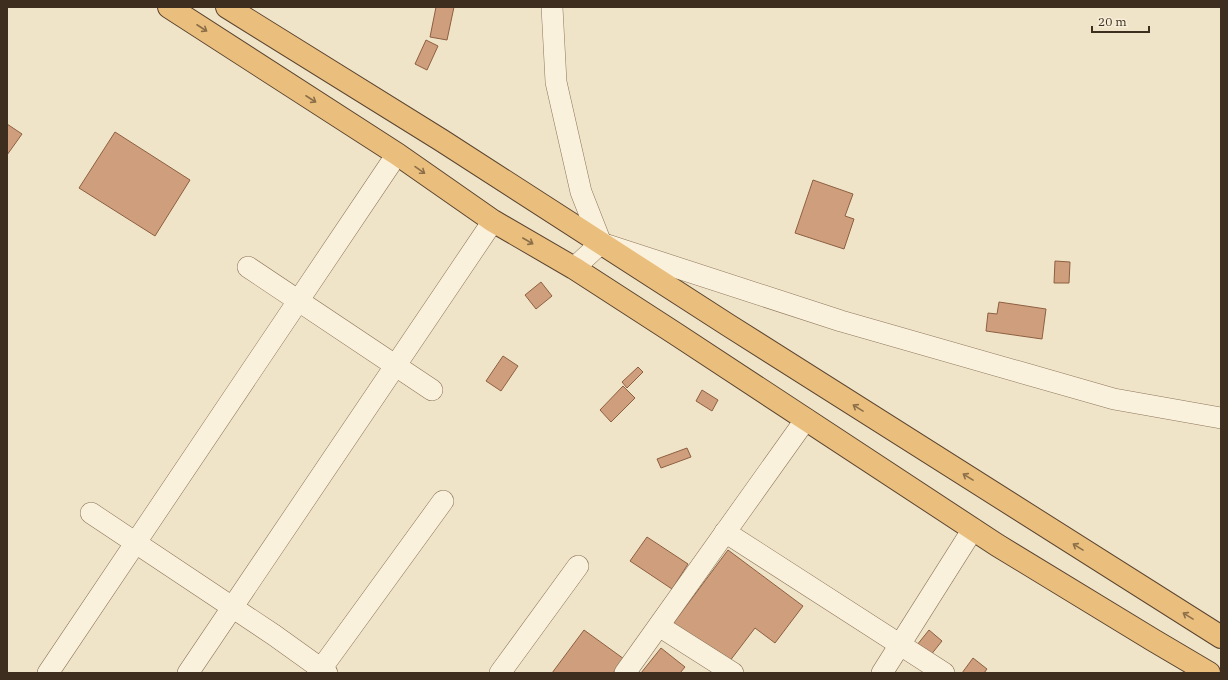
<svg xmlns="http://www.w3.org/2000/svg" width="1228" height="680" viewBox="0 0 1228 680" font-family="'IBM Plex Serif',serif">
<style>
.building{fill:#cf9f7d;stroke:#8d5f41}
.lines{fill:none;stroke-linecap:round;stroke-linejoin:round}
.minor-casing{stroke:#8d765c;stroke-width:22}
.trunk-casing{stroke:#5b4430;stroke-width:24}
.minor{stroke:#faf1dc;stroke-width:21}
.trunk{stroke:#eabe7c;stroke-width:22}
.oneway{stroke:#8b6f49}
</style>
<rect width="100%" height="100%" fill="#f0e4c8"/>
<!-- building -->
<g class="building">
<path d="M436,7H454L447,40L430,37Z"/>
<path d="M426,40L438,46L427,70L415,64Z"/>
<path d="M7,124L22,134L7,155Z"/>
<path d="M115,132L190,180L155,236L79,188Z"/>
<path d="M813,180L853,194L845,216L854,219L844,249L795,233Z"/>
<path d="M1055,261L1070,262L1069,283H1054Z"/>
<path d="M541,282L552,296L536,309L525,295Z"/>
<path d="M999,302L1046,309L1042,339L986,331L988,313L997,314Z"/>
<path d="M503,356L518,366L501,391L486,381Z"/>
<path d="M638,367L643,372L627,388L622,382Z"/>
<path d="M623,386L635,398L611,422L600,410Z"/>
<path d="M702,390L718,400L712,411L696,401Z"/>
<path d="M687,448L691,457L661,468L657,459Z"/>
<path d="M647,537L688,564L672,589L630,561Z"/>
<path d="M728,550L803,606L775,643L755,628L726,666L672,625Z"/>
<path d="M584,630L624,659L613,673H552Z"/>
<path d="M929,630L942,641L930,656L917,645Z"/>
<path d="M661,648L685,667L680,673H641Z"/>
<path d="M973,658L987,669L984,673H962Z"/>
</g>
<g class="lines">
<!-- minor casing -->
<g class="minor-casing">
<g id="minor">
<path d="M552,7L556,82L581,192L601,243"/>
<path d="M248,267L432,390"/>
<path d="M574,268L601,243L841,321L1114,399L1221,418"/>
<path d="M91,513L274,635L327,673"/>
<path d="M725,532L944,673"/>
<path d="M659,626L733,673"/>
<path d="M48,673L397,154"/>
<path d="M188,673L493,221"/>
<path d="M318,673L443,501"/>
<path d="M500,673L578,566"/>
<path d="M625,673L806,419"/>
<path d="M882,673L973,529"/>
</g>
</g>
<!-- trunk casing -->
<g class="trunk-casing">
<g id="trunk">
<path d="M169,7L397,154L493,221L574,268L676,334L997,545L1153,640L1209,673"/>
<path d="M227,7L441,140L728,325L1221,637"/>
</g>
</g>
<!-- minor -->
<use href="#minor" class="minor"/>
<!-- trunk -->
<use href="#trunk" class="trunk"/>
</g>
<!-- one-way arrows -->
<defs><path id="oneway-shaft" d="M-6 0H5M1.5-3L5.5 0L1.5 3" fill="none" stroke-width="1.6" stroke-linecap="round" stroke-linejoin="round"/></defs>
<g class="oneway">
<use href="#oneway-shaft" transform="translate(202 28) rotate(33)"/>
<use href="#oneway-shaft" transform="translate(311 99) rotate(33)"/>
<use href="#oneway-shaft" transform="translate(420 170) rotate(35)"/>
<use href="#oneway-shaft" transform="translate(528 241) rotate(30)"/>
<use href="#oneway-shaft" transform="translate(858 408) rotate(-148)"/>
<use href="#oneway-shaft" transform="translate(968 477) rotate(-148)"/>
<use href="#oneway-shaft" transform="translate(1078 547) rotate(-148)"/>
<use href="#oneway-shaft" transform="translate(1188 616) rotate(-148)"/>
</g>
<!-- border -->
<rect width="1228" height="680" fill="none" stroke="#3d2e20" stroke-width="16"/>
<!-- scale -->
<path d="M1092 26v6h57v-6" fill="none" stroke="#3d2e20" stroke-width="2"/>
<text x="1098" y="26" font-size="12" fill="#3d2e20" stroke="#f7eed8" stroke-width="3" paint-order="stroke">20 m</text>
</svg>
